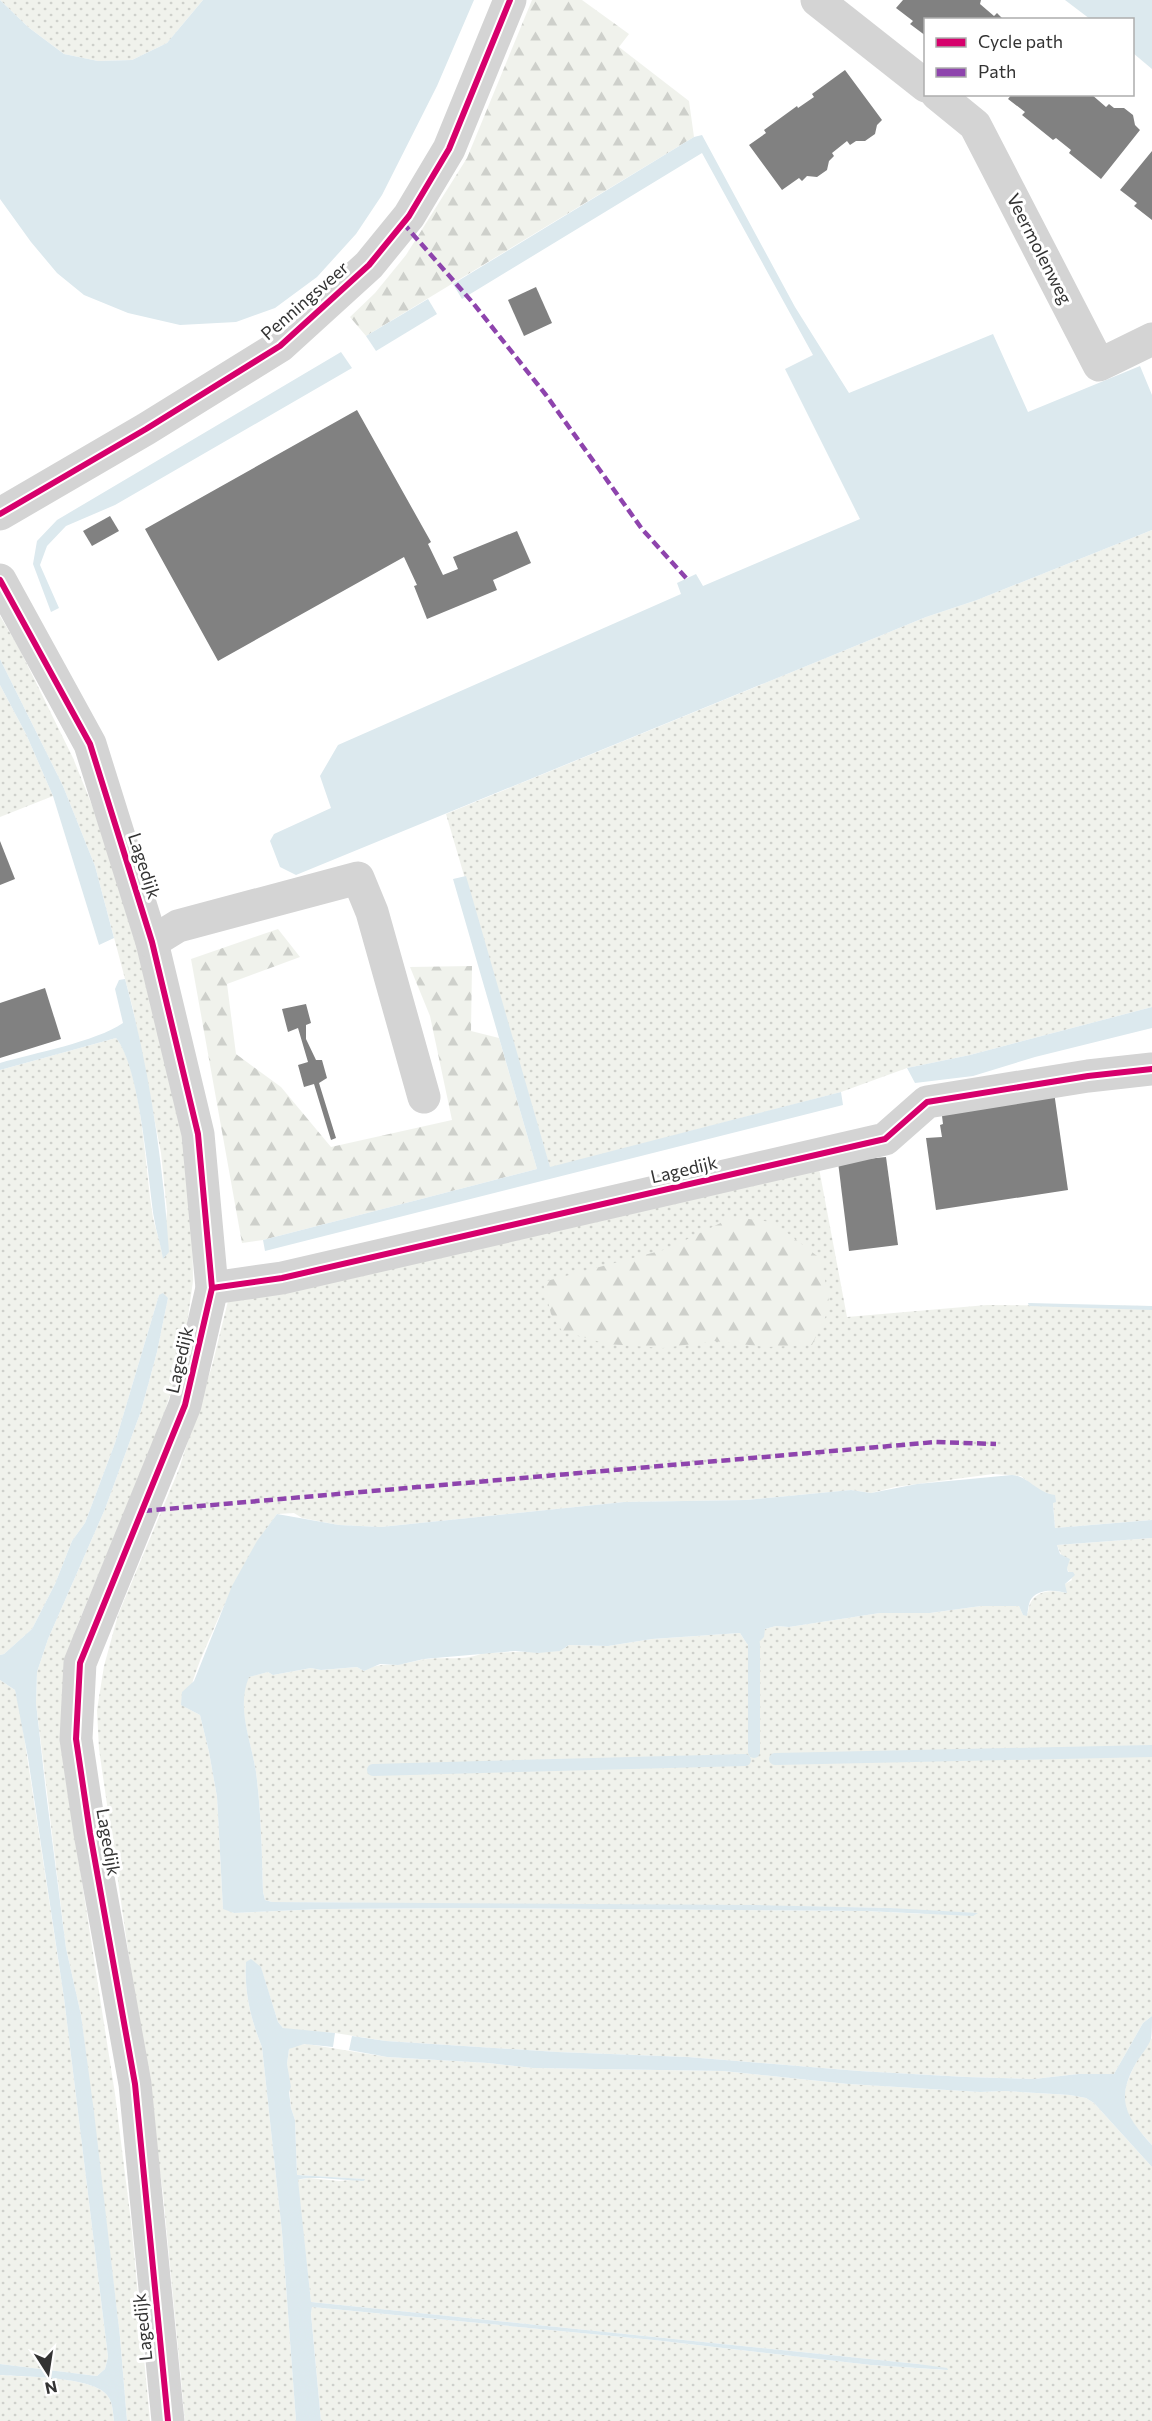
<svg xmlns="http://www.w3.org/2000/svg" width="1152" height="2421" viewBox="0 0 1152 2421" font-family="Commissioner,sans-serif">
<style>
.grass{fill:url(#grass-dots)}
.forest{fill:url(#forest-firs)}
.water{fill:#dce9ee}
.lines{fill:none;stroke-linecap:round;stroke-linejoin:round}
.stream{stroke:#dce9ee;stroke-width:12}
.building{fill:#818181}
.minor{stroke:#d4d4d4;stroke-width:33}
.quiet{stroke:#8e44ad;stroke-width:4.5;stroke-dasharray:9 4.5;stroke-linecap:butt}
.cycleway-casing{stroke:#fff;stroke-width:10}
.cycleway{stroke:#d6006c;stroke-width:6}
.labels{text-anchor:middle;stroke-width:6;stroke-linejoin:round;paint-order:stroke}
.street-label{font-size:18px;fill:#333;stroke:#fff}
</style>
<defs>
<pattern id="grass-dots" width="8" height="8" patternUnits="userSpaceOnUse" patternTransform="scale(1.5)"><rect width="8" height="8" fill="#f0f2ec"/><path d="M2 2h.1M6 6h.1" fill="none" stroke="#ced0cb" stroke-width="1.8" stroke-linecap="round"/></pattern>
<pattern id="forest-firs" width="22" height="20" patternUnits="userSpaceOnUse" patternTransform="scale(1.5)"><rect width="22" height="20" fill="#f0f2ec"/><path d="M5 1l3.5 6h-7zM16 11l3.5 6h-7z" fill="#ced0cb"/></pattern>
</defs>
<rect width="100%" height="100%" fill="#fff"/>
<!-- grass -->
<g class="grass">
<path d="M0,0H203L167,43L132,60L98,61L64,54L28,27Z"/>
<path d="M1152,530V1007L970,1055L907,1068L841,1092L550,1168L446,814L926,617L977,600Z"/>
<path d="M0,616L19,648L73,758L112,855L181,1112L192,1209L193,1281L183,1353L160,1427L77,1626L66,1673L60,1741L115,2094L131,2222L150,2421H127L120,2337L81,2015L66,1948L36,1703L37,1672L48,1639L105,1509L141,1411L157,1352L168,1298L159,1295L115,1443L85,1523L72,1541L55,1584L32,1629L4,1654L0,1655V1070L116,1038C143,1070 145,1177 154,1222C157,1234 161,1245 163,1258L167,1211L161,1153L133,1009L95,866L63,786L0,659Z"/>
<path d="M0,685L26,734L53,796L0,817Z"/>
<path d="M818,1163L847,1317L987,1305L1152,1306V1520L1055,1528L1053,1502L1049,1494L1038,1490L1021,1476L993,1474L895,1487L871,1493L851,1490L746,1500L624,1502L381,1527L339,1525L302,1518L294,1513L277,1514C249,1552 230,1591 212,1633C201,1658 190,1682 187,1708L200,1715L209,1752L217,1797L223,1908L234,1913L323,1909L473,1908L865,1911L925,1914L890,1908L830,1907L272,1902L265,1900L263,1892C262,1852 261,1811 256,1772C251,1740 236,1708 248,1677L268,1672L273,1675L311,1668L321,1670L357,1667L364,1671C377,1663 386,1666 400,1664C409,1663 418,1660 428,1659C446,1657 466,1661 483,1653L560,1651L569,1645L608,1646L652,1639L740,1633L747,1644L758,1643L765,1629L776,1626L789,1627L880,1613H930L981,1606H1019L1023,1615L1028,1613C1030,1591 1049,1589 1066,1593L1065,1584L1072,1580L1057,1545L1152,1538V2016L1143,2023L1114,2074H1078L1034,2079L966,2077L859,2071L688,2057L557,2052L386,2041L335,2033L290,2030L283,2028L278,2022L261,1968L246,1962C244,1992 251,2020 262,2047L282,2232L296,2421H185L163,2193L99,1749L97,1710L104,1666L118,1615L179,1469L212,1366L228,1301Z"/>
<path d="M0,1680L15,1690L20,1710L64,1998L108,2357L105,2369L97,2376L0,2364Z"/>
<path d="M1152,2038V2145C1131,2121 1116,2108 1130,2075C1136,2062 1143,2049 1152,2038Z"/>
<path d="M307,2044L387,2057L488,2063L533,2068L723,2071L848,2084L980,2092L1004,2091L1070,2095L1086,2098L1094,2103L1152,2167V2421H321L311,2314L312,2307L654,2340L871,2365L947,2370L918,2364L311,2302L297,2180L309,2178L339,2181L364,2179L297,2175L295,2120L291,2108L287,2064L289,2049L296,2045Z"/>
<path d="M0,2375C23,2377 99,2376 109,2398C113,2404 113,2414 114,2421H0Z"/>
</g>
<!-- forest -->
<g class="forest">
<path d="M532,0H582L629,34L619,47L689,101L694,137L366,336L350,317L375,293L406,255L467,158Z"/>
<path d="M278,929L300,957L227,984L236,1054L281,1087L331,1147L452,1120L430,1016L410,967L472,966L471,1031L499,1038L537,1169L263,1240L242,1243L191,959Z"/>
<path d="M733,1217L773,1222L821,1259L830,1307L812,1345L767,1347L714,1341L663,1348L607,1344L562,1331L551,1314L543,1282L667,1249Z"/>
</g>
<!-- water -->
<g class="water">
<path d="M0,0L28,27L64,54L98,61L132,60L167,43L203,0H474L437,86L382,195L356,234L317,277L275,308L236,322L180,325L128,313L84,295L57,273L31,242L0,199Z"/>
<path d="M1065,0H1152V69L1133,53L1132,20L1090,19Z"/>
<path d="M702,135L795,307L849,393L993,334L1028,412L1140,366L1152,395V530L977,600L926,617L296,875L280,867L270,841L274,834L331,808L320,776L338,745L681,594L677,583L696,574L703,586L860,519L785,369L813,355L702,153L462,299L453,284L694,137Z"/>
<path d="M428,299L437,314L376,351L366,336Z"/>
<path d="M341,352L352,368L115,505L66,526L47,546L40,565L59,608L51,612L33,564L37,541L57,520Z"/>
<path d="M0,659L63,786L95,866L114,938L99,945L53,796L26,734L0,685Z"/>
<path d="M466,876L550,1167L841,1092L843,1105L265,1251L263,1240L537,1169L453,879Z"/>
<path d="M125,979C149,1068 163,1160 169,1252L163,1259C161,1245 156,1232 154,1218C148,1177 140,1067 116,1038L0,1070V1063C34,1053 95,1042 123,1023L115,989L119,980Z"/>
<path d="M1152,1007V1028L1035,1057L973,1076L915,1083L907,1068L970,1055Z"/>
<path d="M163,1293L168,1298L157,1352L141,1411L105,1509L48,1639L37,1672L36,1703L46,1792L66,1948L81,2015L94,2112L120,2337L127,2421H114C113,2414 113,2404 109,2398C99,2376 23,2377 0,2375V2364L97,2376L105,2369L108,2357L64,1998L28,1758L15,1690L0,1680V1655L4,1654L32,1629L55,1584L72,1541L85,1523L115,1443L159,1295Z"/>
<path d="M1028,1303L1152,1306V1310L1029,1306Z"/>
<path d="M1012,1475C1028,1476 1037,1493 1055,1495L1056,1502L1053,1503L1055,1528L1152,1520V1538L1057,1545L1060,1554L1070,1559L1067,1568L1068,1572H1073L1075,1575L1065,1584L1067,1593C1055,1590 1037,1588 1030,1601C1028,1606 1028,1611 1027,1616L1023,1615L1019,1606H981L930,1613H880L789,1627L776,1626L765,1629L764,1637L758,1643L747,1644L740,1633L652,1639L608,1646L569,1645L560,1651L538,1653L515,1651L424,1659L398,1665L380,1664L364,1671L357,1667L321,1670L311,1668L273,1675L268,1672L249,1677C236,1708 251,1740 256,1772C261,1811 262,1852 263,1892L265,1900L272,1902L756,1905L890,1908L978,1913L973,1916L865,1911L473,1908L323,1909L234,1913L223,1909L217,1797L209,1752L200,1715L181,1705L182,1692L194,1681L232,1586L257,1541L277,1514L339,1525L381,1527L624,1502L746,1500L851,1490L871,1493L917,1484Z"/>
<path d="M251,1959L261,1967L278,2022L283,2028L335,2033L333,2047L304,2044L289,2049L287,2064L291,2087L289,2092L291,2108L295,2120L297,2175L365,2179L364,2181C349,2181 308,2175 298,2180L311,2302L918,2364L947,2368L948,2370L871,2365L654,2340L312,2307L311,2314L321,2421H296L282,2232L262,2047C251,2020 244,1992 246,1962Z"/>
<path d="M1152,2016C1152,2022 1152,2033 1151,2039C1148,2047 1141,2055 1136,2063C1115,2100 1126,2116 1152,2145V2167L1094,2103L1086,2098L1070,2095L1004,2091L980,2092L848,2084L723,2071L533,2068L488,2063L387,2057L349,2050L352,2036L386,2041L557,2052L688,2057L859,2071L966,2077L1034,2079L1078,2074H1114L1143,2023Z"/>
</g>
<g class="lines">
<!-- stream -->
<g class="stream">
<path d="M754,1752V1644"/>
<path d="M775,1759L1152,1751"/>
<path d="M373,1770L745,1760"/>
</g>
</g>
<!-- building -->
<g class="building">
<path d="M903,0H981L980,4L994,16L997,13L1004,20H926V36L910,24L913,21L896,8Z"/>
<path d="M845,70L882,120L877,125L875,134L865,141H856L850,145L847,141L832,153L834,156L829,161L827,170L817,177L807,176L802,181L799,178L782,190L749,145L766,133L764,130L797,106L798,108L814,97L812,94Z"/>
<path d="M1012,94H1091L1106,107L1109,104L1114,108H1124L1133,115L1135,125L1140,130L1101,179L1069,153L1071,150L1056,138L1053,140L1022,115L1025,112L1008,99Z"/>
<path d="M1152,151V220L1134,206L1137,203L1120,190Z"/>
<path d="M536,287L552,323L524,336L508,300Z"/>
<path d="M357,410L431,542L428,544L443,575L458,569L453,557L517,531L531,563L493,580L497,590L427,619L414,586L417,585L404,557L218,661L145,529Z"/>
<path d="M110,516L119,531L92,546L83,531Z"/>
<path d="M0,841L15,879L0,885Z"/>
<path d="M45,988L61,1039L0,1058V1003Z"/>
<path d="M306,1004L311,1023L306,1025V1039L316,1060H322L327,1078L319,1083L336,1138L331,1140L314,1084L304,1087L298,1065L308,1062L298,1028L288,1032L282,1009Z"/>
<path d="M1054,1092L1068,1190L936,1210L926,1138L942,1137L940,1125L943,1124L941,1108Z"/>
<path d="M886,1157L898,1245L849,1251L838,1162Z"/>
</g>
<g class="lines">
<!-- minor -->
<g class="minor">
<path d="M817,0L926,86"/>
<path d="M937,94L975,125L1099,365L1152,339"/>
<path d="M0,514L146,429L280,346L369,265L409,216L449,149L510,0"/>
<path d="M0,580L90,744L152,942L198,1134L212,1288L185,1405L80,1663L76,1739L90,1833L135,2084L168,2421"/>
<path d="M152,942L178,926L358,878L372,912L424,1097"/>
<path d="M212,1288L282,1278L885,1139L927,1102L1088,1076L1152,1069"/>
</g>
<!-- quiet -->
<g class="quiet">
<path d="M403,223L473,303L546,395L642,529L687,579"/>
<path d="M143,1511L936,1442L996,1444"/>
</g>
<!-- cycleway casing -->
<g class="cycleway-casing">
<g id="cycleway">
<path d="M0,514L146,429L280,346L369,265L409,216L449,149L510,0"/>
<path d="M0,580L90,744L152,942L198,1134L212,1288L185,1405L80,1663L76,1739L90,1833L135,2084L168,2421"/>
<path d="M212,1288L282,1278L885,1139L927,1102L1088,1076L1152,1069"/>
</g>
</g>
<!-- cycleway -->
<use href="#cycleway" class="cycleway"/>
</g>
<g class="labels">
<!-- street labels -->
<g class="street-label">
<text transform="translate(1039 249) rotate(63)" y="6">Veermolenweg</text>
<text transform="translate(305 301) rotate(-41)" y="6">Penningsveer</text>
<text transform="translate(144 866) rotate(72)" y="6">Lagedijk</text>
<text transform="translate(684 1170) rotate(-13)" y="6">Lagedijk</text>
<text transform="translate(180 1360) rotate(-77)" y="6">Lagedijk</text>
<text transform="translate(108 1842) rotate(80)" y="6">Lagedijk</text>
<text transform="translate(143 2327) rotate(-96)" y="6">Lagedijk</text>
</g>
</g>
<!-- legend -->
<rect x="924" y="18" width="210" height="78" fill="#ffffff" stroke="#adadad" stroke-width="1.5"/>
<rect x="936" y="38" width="30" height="9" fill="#d6006c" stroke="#adadad" stroke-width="1.5"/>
<text x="978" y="48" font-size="18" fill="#333333">Cycle path</text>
<rect x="936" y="68" width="30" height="9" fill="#8e44ad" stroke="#adadad" stroke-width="1.5"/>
<text x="978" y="78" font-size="18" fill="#333333">Path</text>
<!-- north arrow -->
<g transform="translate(48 2373) rotate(168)" stroke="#ffffff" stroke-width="4.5" paint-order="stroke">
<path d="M0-4.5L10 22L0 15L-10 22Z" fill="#333333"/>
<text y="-9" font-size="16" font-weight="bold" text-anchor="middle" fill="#333333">N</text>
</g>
</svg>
